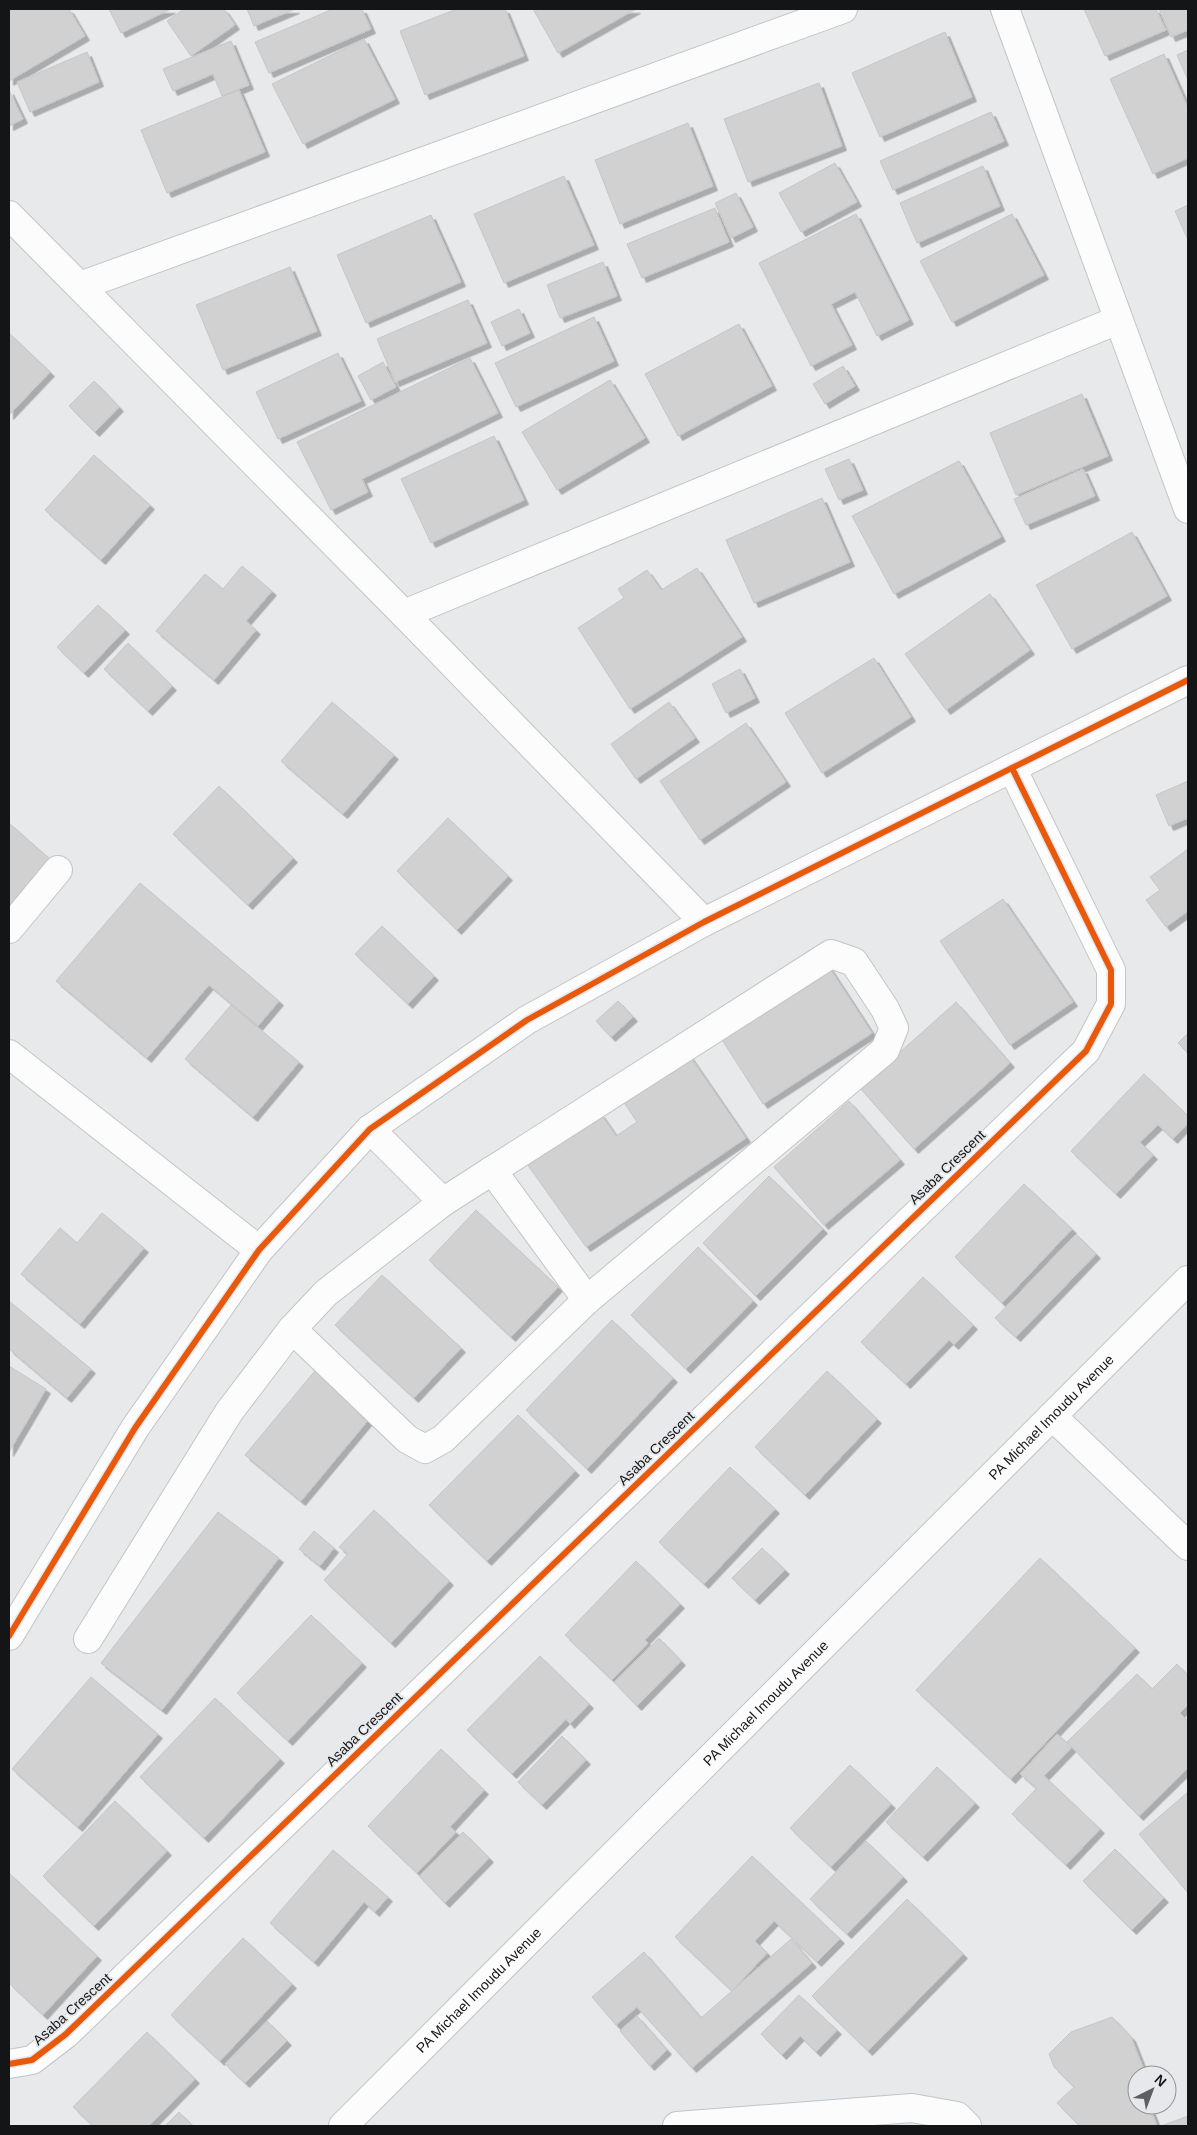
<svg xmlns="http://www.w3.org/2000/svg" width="1197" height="2135" viewBox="0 0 1197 2135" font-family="Arial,sans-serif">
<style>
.building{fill:#d1d1d2;stroke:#c6c6c8;filter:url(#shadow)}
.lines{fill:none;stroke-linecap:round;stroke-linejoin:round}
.minor-casing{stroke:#c3c4c6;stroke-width:30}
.minor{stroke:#fcfcfc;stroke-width:28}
.cycleway-casing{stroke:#e7e8ec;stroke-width:9}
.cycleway{stroke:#e8590c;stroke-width:6}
.labels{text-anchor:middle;stroke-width:4;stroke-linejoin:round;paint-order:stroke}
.street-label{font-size:14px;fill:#141516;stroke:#e7e8ec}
</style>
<defs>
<filter id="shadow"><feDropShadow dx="4.5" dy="4.5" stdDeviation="0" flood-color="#0004"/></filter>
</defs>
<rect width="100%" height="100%" fill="#e8e9eb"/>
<!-- building -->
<g class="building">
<path d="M9,9H69L85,36L9,81Z"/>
<path d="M109,9H171L121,33Z"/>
<path d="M184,9H224L235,25L191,56L167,21Z"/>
<path d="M247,9H295L254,26Z"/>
<path d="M333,9H362L371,29L269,73L255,42Z"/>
<path d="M457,9H505L524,56L425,95L400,31Z"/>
<path d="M533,9H636L558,53Z"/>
<path d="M1084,9H1156L1166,30L1105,56Z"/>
<path d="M1159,9H1188V30L1171,37Z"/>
<path d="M945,32L972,97L880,137L852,73Z"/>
<path d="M364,39L395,99L303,144L272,84Z"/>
<path d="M231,41L249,85L222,96L213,74L173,91L163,69Z"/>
<path d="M1188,50V80L1177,55Z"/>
<path d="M87,52L99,82L30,112L17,82Z"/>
<path d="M1164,54L1188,108V158L1153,174L1110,79Z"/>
<path d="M819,83L842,146L748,182L724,119Z"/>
<path d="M9,90L23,119L9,126Z"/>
<path d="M239,90L265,152L167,193L141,130Z"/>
<path d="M991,112L1004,141L893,190L880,161Z"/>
<path d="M688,123L713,186L620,224L595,160Z"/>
<path d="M835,163L857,202L801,232L779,193Z"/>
<path d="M983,166L1000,206L917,243L900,203Z"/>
<path d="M564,176L594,245L504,283L474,214Z"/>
<path d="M736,193L753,227L731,238L715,203Z"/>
<path d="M1188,205V240L1175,211Z"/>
<path d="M715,208L729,242L642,278L627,244Z"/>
<path d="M856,214L909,320L877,336L855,292L831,304L852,345L811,366L759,263Z"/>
<path d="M1012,214L1044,275L952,322L920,261Z"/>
<path d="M431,215L461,282L366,323L337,255Z"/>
<path d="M603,262L617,296L560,318L547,285Z"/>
<path d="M290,267L317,331L223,370L196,305Z"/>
<path d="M468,300L487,343L395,382L377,339Z"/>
<path d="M519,309L530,333L502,346L491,322Z"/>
<path d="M594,317L614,361L516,407L495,363Z"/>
<path d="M739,324L772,386L678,436L645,374Z"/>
<path d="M9,333L50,372L9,415Z"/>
<path d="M338,353L361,401L278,439L256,392Z"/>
<path d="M470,358L498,413L362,479L368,492L331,510L297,442Z"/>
<path d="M383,362L396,387L371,400L358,376Z"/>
<path d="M843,366L855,386L825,404L813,384Z"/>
<path d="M610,380L645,438L557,490L522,432Z"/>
<path d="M94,381L119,407L95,432L69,406Z"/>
<path d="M1082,394L1108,456L1016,495L990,433Z"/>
<path d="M494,436L524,500L431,543L401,479Z"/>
<path d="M94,455L150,505L101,560L45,510Z"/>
<path d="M849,459L863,490L839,500L825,469Z"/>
<path d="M959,461L1001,537L894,594L852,516Z"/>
<path d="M1083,469L1095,496L1026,525L1014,499Z"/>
<path d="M822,498L850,562L754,603L726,540Z"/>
<path d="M1132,532L1167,596L1072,649L1036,585Z"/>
<path d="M242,566L272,591L246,621L256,630L214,680L156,631L205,574L223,589Z"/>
<path d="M697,568L742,637L630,709L578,628L624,598L618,589L647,570L661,590Z"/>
<path d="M990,594L1030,650L946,710L905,654Z"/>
<path d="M98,605L125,630L84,673L57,647Z"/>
<path d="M128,643L172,686L148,711L104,669Z"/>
<path d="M874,658L911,717L822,773L785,713Z"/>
<path d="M740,669L755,698L726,713L712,684Z"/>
<path d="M332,702L394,755L343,814L281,761Z"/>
<path d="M669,702L695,738L636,779L611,744Z"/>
<path d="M746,723L786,782L700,840L660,781Z"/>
<path d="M1188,781V818L1169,826L1156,795Z"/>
<path d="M219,786L293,858L248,905L173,834Z"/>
<path d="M448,818L508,876L457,930L397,871Z"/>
<path d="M9,823L59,867L9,924Z"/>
<path d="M1188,849V911L1166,927L1146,900L1160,890L1150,877Z"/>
<path d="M140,883L279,1001L258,1026L209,985L147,1058L56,981Z"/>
<path d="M1003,899L1073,1002L1010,1045L940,941Z"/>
<path d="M382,926L434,976L408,1004L355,954Z"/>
<path d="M827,964L872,1033L763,1104L719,1035Z"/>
<path d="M618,1001L633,1017L611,1037L596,1021Z"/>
<path d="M956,1002L1010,1063L914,1149L860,1088Z"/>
<path d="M231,1005L299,1062L253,1117L185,1059Z"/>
<path d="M1188,1033V1053L1178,1043Z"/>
<path d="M689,1055L746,1138L586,1247L527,1164L600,1113L616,1136L637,1122L623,1101Z"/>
<path d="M1144,1074L1188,1116V1123L1173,1139L1158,1125L1140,1142L1153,1155L1116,1194L1071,1151Z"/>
<path d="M849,1101L900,1160L824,1225L774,1167Z"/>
<path d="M769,1176L823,1229L756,1296L703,1243Z"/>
<path d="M1024,1184L1072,1229L1002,1303L955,1257Z"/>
<path d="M476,1210L558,1287L511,1337L429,1260Z"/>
<path d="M102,1213L144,1248L80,1324L21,1274L60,1228L77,1243Z"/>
<path d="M1076,1234L1096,1254L1016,1337L995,1318Z"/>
<path d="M698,1247L753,1301L686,1369L631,1315Z"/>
<path d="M382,1275L461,1348L414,1398L335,1325Z"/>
<path d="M923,1277L973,1325L954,1345L949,1340L906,1384L861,1342Z"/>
<path d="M9,1301L91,1369L67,1398L9,1349Z"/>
<path d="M612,1320L673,1378L587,1469L526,1410Z"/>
<path d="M9,1366L46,1389L9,1452Z"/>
<path d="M319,1366L375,1412L301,1501L245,1455Z"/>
<path d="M827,1371L877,1419L805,1495L755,1447Z"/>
<path d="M518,1415L575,1471L487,1561L429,1505Z"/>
<path d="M730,1467L775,1509L704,1584L659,1542Z"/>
<path d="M374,1510L449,1581L391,1643L324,1580L348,1554L339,1547Z"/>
<path d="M218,1512L279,1558L162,1710L101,1663Z"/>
<path d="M314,1531L334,1548L320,1566L299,1549Z"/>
<path d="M762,1548L785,1570L755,1600L732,1578Z"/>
<path d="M1040,1558L1135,1648L1011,1779L916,1690Z"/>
<path d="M636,1561L680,1604L645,1640L648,1643L612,1680L565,1635Z"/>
<path d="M311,1615L362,1663L288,1741L237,1693Z"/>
<path d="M659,1638L681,1661L637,1706L614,1682Z"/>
<path d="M540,1656L589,1704L570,1724L566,1719L512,1774L467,1730Z"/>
<path d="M1177,1664L1188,1676V1705L1180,1713L1188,1722V1768L1139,1816L1067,1742L1137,1674L1152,1689Z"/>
<path d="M91,1677L158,1734L78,1827L12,1769Z"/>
<path d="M215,1698L280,1759L204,1838L140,1777Z"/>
<path d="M1057,1734L1072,1747L1044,1776L1100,1829L1066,1865L1012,1814L1037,1788L1020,1774Z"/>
<path d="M562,1736L586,1760L542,1805L518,1782Z"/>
<path d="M441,1749L484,1790L450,1827L456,1832L417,1873L368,1826Z"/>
<path d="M850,1765L891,1804L831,1867L790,1828Z"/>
<path d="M937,1767L975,1803L923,1857L886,1822Z"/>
<path d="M1188,1792V1893L1139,1834Z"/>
<path d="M115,1801L167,1851L94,1926L43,1876Z"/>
<path d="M463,1832L489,1858L445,1903L419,1876Z"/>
<path d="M866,1841L903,1877L847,1934L810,1899Z"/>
<path d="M1115,1849L1164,1898L1132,1930L1083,1881Z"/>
<path d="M333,1850L388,1897L375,1912L364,1902L314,1962L270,1923Z"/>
<path d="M752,1856L840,1939L817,1962L774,1921L755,1941L767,1953L732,1991L675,1937Z"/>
<path d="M9,1873L97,1956L43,2015L9,1983Z"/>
<path d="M907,1899L963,1954L868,2051L812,1996Z"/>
<path d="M243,1938L292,1984L220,2061L171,2015Z"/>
<path d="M791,1939L812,1963L692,2068L637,2007L616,2025L592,1997L644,1952L701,2018Z"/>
<path d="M799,1995L837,2030L816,2052L800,2036L782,2055L761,2034Z"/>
<path d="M637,2016L667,2050L650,2066L620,2031Z"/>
<path d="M1112,2017L1131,2037L1146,2075H1137V2085L1134,2088L1137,2091V2105H1149L1157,2126H1080L1057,2103L1074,2087L1054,2067L1049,2054L1071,2032Z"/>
<path d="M267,2021L287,2041L245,2083L225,2064Z"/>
<path d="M147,2032L195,2079L149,2126H93L73,2107Z"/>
<path d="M179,2112L193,2126H165Z"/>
<path d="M1188,2116V2126H1161Z"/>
</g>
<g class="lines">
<!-- minor casing -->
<g class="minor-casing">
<g id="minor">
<path d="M1005,9L1188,509"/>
<path d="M9,215L404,614L704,922"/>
<path d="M80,286L843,9"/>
<path d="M404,614L1118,320"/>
<path d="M9,929L58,870"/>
<path d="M9,1054L259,1250"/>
<path d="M492,1170L587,1300"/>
<path d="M292,1329L407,1439L425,1449L443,1439L587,1300L885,1050L894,1028L885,1009L854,962L831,954L443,1202L370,1129"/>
<path d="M1052,1416L1188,1546"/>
<path d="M9,1636L135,1428L259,1250L370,1129L527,1020L704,922L1188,680"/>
<path d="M88,1639L229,1412L292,1329L326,1293L443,1202"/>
<path d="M9,2064L32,2060L66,2034L1086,1051L1111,1004V970L1012,768"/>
<path id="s1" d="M343,2126L1188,1280"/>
<path d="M677,2126L912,2108L957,2116L967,2126"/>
</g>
</g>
<!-- minor -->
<use href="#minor" class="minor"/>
<!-- cycleway casing -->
<g class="cycleway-casing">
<g id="cycleway">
<path d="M9,1636L135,1428L259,1250L370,1129L527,1020L704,922L1188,680"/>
<path d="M9,2064L32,2060L66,2034L1086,1051L1111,1004V970L1012,768"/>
</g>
</g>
<!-- cycleway -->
<use href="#cycleway" class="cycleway"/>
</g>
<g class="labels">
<!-- street labels -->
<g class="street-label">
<text transform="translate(947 1167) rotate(-44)" y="5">Asaba Crescent</text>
<text dy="5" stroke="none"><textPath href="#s1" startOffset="1002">PA Michael Imoudu Avenue</textPath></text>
<text transform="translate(656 1448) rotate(-44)" y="5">Asaba Crescent</text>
<text dy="5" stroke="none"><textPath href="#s1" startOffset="598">PA Michael Imoudu Avenue</textPath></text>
<text transform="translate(364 1729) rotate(-44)" y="5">Asaba Crescent</text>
<text dy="5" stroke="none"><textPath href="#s1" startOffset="192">PA Michael Imoudu Avenue</textPath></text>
<text transform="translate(72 2009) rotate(-42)" y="5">Asaba Crescent</text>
</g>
</g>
<!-- border -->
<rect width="1197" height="2135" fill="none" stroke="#141516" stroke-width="20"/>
<!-- north arrow -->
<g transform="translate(1152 2090) rotate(42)"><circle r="24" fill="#e7e8ec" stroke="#939496"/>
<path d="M0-4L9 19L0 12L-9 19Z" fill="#5e5f61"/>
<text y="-8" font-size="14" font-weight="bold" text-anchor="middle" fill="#141516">N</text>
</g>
</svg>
